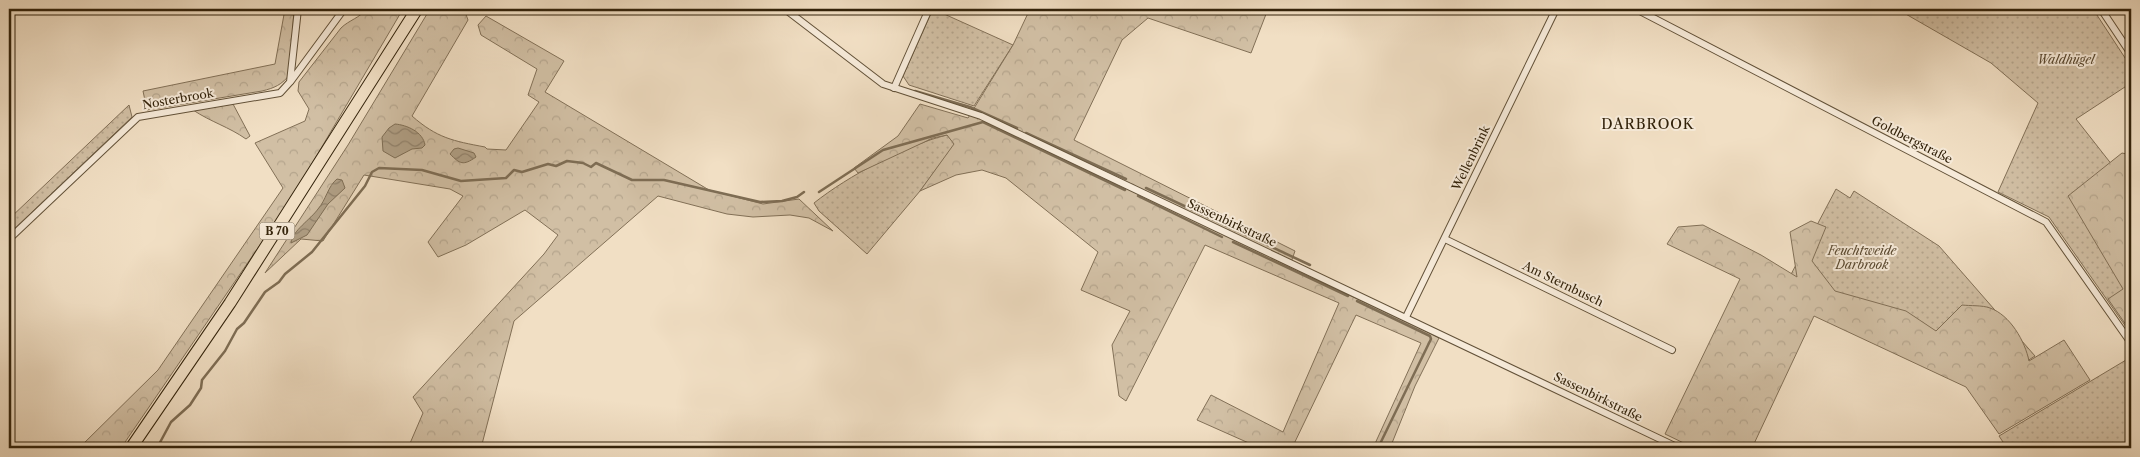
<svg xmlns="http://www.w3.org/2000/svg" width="2140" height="457" viewBox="0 0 2140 457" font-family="'Libre Caslon Text',serif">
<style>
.grass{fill:url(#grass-dots);stroke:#827057}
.forest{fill:url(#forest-crowns);stroke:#827057}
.water{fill:url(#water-waves);stroke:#7e6d54}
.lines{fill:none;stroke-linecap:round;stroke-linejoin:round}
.stream{stroke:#7e6d54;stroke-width:2.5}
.street-casing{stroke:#625138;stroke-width:8}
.highway-casing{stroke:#32220a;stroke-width:13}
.street{stroke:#f6ead9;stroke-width:6}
.highway{stroke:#f1dfc4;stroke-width:11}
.labels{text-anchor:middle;stroke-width:4;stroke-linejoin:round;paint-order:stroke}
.shield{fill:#f6ead9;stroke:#6d5e48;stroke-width:1}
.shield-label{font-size:11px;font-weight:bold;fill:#32220a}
.park-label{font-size:12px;font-style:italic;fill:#5a4930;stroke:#f6ead9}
.street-label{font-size:12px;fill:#32220a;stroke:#f6ead9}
.neighbourhood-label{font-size:14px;letter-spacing:1px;fill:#32220a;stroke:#f6ead9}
</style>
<defs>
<pattern id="grass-dots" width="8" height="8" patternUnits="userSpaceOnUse" patternTransform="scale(1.25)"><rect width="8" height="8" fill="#d1bfa4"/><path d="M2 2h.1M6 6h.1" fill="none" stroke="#b4a48c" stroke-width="1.8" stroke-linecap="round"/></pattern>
<pattern id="forest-crowns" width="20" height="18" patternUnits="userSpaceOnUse" patternTransform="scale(1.25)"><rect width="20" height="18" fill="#d1bfa4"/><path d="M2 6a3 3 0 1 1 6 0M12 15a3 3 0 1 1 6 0" fill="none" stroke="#b4a48c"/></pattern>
<pattern id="water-waves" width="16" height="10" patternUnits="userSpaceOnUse" patternTransform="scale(1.25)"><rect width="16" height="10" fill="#b09f85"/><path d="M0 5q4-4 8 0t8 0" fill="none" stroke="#90816b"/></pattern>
</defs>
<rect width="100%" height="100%" fill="#f1dfc4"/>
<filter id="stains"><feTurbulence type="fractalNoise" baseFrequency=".004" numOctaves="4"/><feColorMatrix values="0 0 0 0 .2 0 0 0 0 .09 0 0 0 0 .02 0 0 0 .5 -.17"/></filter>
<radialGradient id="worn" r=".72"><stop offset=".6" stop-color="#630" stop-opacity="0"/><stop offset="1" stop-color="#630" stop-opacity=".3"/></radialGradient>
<!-- grass -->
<g class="grass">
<path d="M933,9L1013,45L974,106L909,85L903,76Z"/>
<path d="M1897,9H2093L2131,67V83L2076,119L2131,189V334L2049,217L1998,192L2038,103L1991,63Z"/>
<path d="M129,105L132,117L9,234V219Z"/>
<path d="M947,135L955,144L920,191L867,254L819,211L814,203C848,176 906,145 947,135Z"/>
<path d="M1836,189L1850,198L1854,191L1939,246L2035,356L1999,379L1920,346L1788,280Z"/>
<path d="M2131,357V448H2007L1999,436Z"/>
</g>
<!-- forest -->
<g class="forest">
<path d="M285,9H294L290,74C282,85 274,88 262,91L147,110L143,91L275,64Z"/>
<path d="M366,9H403L290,201L121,448H79L158,370L283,188L255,143L305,121L309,109L298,91L299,82L341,28C349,20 360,18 366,9Z"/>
<path d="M430,9H464L468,20L412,116C437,138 453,141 485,147L487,149L506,150L539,102L528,95L537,69L481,35L478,25L486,16L564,61L545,92L709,190L763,204L799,199L833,231L809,218L790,215L753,217L727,214L658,196L514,321L481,448H408L423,413L413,397L544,254L558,235L525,210L466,245L438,257L428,242L463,196L450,189L364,175L323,241L301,239L265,273L348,145Z"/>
<path d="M1030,9H1268L1251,53L1148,18L1122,40L1074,140L1295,251L1289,268L1405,320L1439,338L1415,386L1390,448H1373L1421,343L1356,315L1292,448H1260L1197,420L1211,395L1283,432L1339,303L1205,245L1126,401L1119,396L1112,345L1130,311L1081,290L1098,252L1006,178L982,170L956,175L920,191L954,144L947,135L933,138L858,173L854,168L898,136L920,104L968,118L1013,45Z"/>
<path d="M233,104L250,136L246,139C229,127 211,122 193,110Z"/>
<path d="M2122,153L2131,155V332L2108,299L2123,289L2068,196Z"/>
<path d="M1811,221L1826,227L1812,261L1835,291L1906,311L1936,331L1962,305C1970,306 1982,305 1990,308C2010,315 2025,341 2029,361L2064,340L2090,380L1999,434L1966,387L1814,316L1752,448H1694L1665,434L1740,279L1667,244L1678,227L1703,225L1761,255L1797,277L1790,232Z"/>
</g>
<!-- water -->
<g class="water">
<path d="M395,124C407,125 423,132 425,145L422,148L412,149L395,158L383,151L382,137L389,128Z"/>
<path d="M458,148L474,153L476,157C463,166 460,164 450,154L454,149Z"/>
<path d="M337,179L342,180L345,188L328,204L307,235L291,243C292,231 311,219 318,209C326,200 328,186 337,179Z"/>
</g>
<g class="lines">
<!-- stream -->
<g class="stream">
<path d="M915,91L970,107L1017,128"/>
<path d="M1026,133L1126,179"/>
<path d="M1146,188L1310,265"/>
<path d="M819,192L883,150L983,122L1125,190"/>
<path d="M1138,196L1222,237"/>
<path d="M1233,242L1348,296"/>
<path d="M1357,301L1430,336L1431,339L1378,448"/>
<path d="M157,448L171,422L190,405L201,388L202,380L225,351L237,329L244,323L265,292L279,282L285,274L312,252L365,186L372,172L379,168L422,170L461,181L506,178L514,170L522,172L548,164L556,166L567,161L583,163L591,167L596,163L632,180H664L760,202L782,201L797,197L804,192"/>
</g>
<!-- street casing -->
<g class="street-casing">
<g id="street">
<path d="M785,9L883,84L981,116L1679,448"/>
<path d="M1636,9L2046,222L2131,343"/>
<path d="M2101,9L2131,54"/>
<path d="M291,81L344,9"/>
<path d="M894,88L929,9"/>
<path d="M9,239L138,117L280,93L290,82L298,9"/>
<path d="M1445,239L1672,350"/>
<path d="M1406,317L1556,9"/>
</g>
</g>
<!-- highway casing -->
<g class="highway-casing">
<path id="highway" d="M131,448L230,303L417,9"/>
</g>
<!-- street -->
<use href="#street" class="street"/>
<!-- highway -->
<use href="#highway" class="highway"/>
</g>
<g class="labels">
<!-- shield labels -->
<rect class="shield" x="259.5" y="222.5" width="35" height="17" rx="4"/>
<g class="shield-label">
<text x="277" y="235">B 70</text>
</g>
<!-- park labels -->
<g class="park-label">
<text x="2066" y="64">Waldhügel</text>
<text x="1862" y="255">Feuchtweide<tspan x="1862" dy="14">Darbrook</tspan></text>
</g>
<!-- street labels -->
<g class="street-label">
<text transform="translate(178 99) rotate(-10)" y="4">Nosterbrook</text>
<text transform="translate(1912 140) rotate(27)" y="4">Goldbergstraße</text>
<text transform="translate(1471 158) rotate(-64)" y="4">Wellenbrink</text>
<text transform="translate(1232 223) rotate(25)" y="4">Sassenbirkstraße</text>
<text transform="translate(1563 284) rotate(26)" y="4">Am Sternbusch</text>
<text transform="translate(1598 397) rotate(26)" y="4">Sassenbirkstraße</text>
</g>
<!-- neighbourhood labels -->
<g class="neighbourhood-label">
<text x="1648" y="129">DARBROOK</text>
</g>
</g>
<!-- margin -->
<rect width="2140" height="457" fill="none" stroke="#f1dfc4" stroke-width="30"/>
<rect x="10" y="10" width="2120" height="437" fill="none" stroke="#32220a" stroke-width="2.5"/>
<rect x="15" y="15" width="2110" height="427" fill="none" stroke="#32220a"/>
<rect width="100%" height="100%" filter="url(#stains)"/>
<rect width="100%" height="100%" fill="url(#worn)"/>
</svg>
